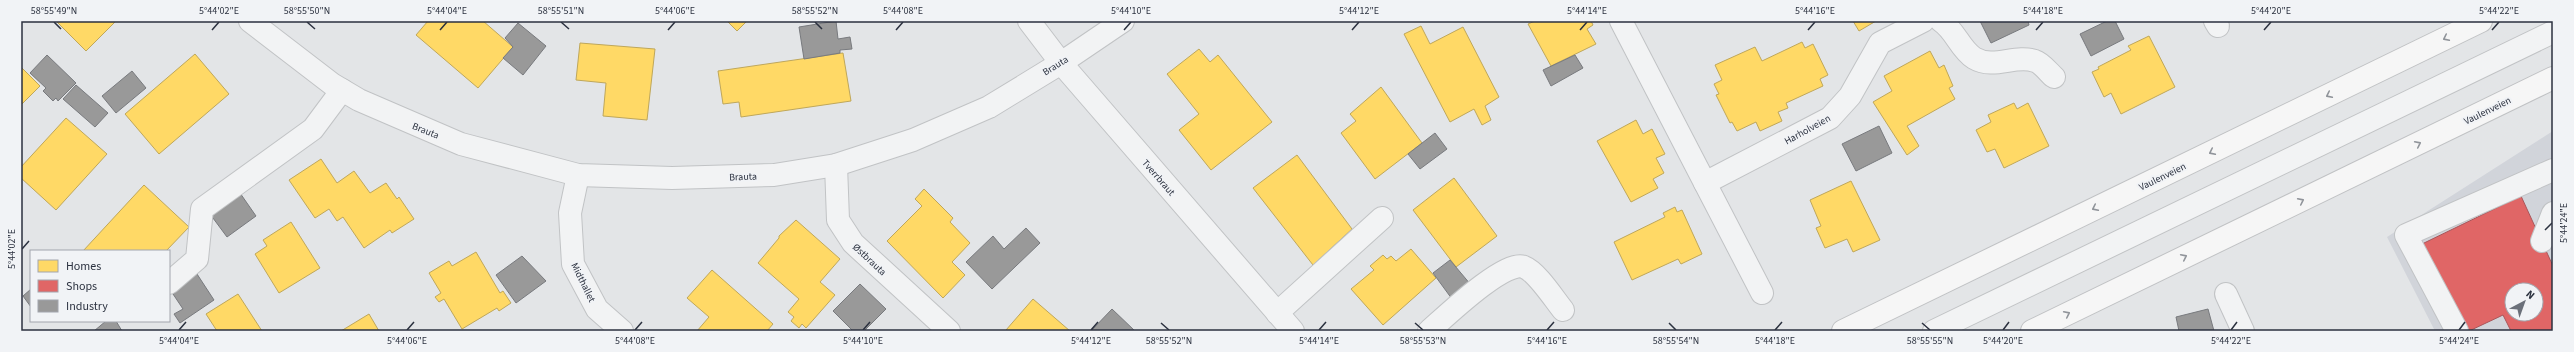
<svg xmlns="http://www.w3.org/2000/svg" width="2574" height="352" viewBox="0 0 2574 352" font-family="'Source Sans 3',sans-serif">
<style>
.built{fill:#d1d4da;fill-rule:evenodd}
.homes{fill:#ffd966;stroke:#bfa75a}
.shops{fill:#e06666;stroke:#aa565a;fill-rule:evenodd}
.industry{fill:#999;stroke:#787a7e}
.lines{fill:none;stroke-linecap:round;stroke-linejoin:round}
.minor-casing{stroke:#c1c3c5;stroke-width:24}
.major-casing{stroke:#c0c2c4;stroke-width:24}
.minor{stroke:#f2f3f4;stroke-width:22}
.major{stroke:#f6f6f6;stroke-width:22}
.oneway{stroke:#90949a}
.ticks{fill:none;stroke:#2b313f;stroke-width:1.5}
.labels{text-anchor:middle;stroke-width:4;stroke-linejoin:round;paint-order:stroke}
.street-label{font-size:10px;fill:#2b313f;stroke:#f1f3f6}
.neatline{fill:none;stroke:#2b313f;stroke-width:1.5}
.ticks-label{font-size:10px;text-anchor:middle;fill:#2b313f}
</style>
<rect width="100%" height="100%" fill="#e3e5e7"/>
<!-- built -->
<path class="built" d="M2553,131V331H2435L2387,237ZM2512,290H2536V314H2512Z"/>
<!-- homes -->
<g class="homes">
<path d="M56,21H116L86,51Z"/>
<path d="M428,21H483L513,47L478,88L416,35Z"/>
<path d="M727,21H747L737,31Z"/>
<path d="M1535,21H1591L1593,25L1587,29L1596,44L1551,66L1528,24Z"/>
<path d="M1853,21H1876L1859,31Z"/>
<path d="M1421,26L1430,44L1463,27L1499,97L1485,106L1491,120L1482,125L1474,109L1450,122L1404,34Z"/>
<path d="M2149,36L2175,87L2121,114L2111,93L2104,97L2092,72L2099,69L2098,67L2131,50L2128,46Z"/>
<path d="M1802,42L1805,48L1813,44L1828,75L1820,79L1823,86L1786,103L1788,108L1778,112L1782,121L1760,131L1756,122L1737,131L1732,122L1730,123L1716,95L1719,94L1714,84L1722,80L1715,65L1755,47L1762,61Z"/>
<path d="M580,43L655,49L647,120L603,116L606,83L576,80Z"/>
<path d="M1199,49L1210,62L1218,55L1272,122L1211,170L1179,130L1199,114L1167,74Z"/>
<path d="M1930,51L1939,68L1944,65L1953,86L1949,88L1955,99L1907,126L1919,146L1907,155L1873,102L1892,91L1884,76Z"/>
<path d="M843,53L851,101L741,117L739,102L723,104L718,71Z"/>
<path d="M195,54L229,94L159,154L125,114Z"/>
<path d="M21,67L40,86L21,105Z"/>
<path d="M1381,87L1422,143L1375,179L1341,133L1356,121L1350,114Z"/>
<path d="M2014,103L2017,109L2028,103L2049,146L2004,168L1995,149L1987,152L1976,130L1991,122L1988,115Z"/>
<path d="M66,118L107,154L56,210L21,178V167Z"/>
<path d="M1636,120L1643,134L1652,129L1665,154L1656,158L1664,173L1653,179L1658,188L1631,202L1597,141Z"/>
<path d="M1297,155L1352,229L1313,265L1253,188Z"/>
<path d="M321,159L337,183L354,171L370,193L386,183L397,199L399,197L414,219L392,233L390,230L364,248L343,217L337,221L329,209L315,218L289,180Z"/>
<path d="M1454,178L1497,236L1456,267L1413,210Z"/>
<path d="M1851,181L1880,240L1853,252L1847,239L1825,248L1816,228L1821,226L1810,200Z"/>
<path d="M144,185L189,227L166,251H83Z"/>
<path d="M924,189L953,218L950,222L970,243L952,262L965,275L943,298L887,241L922,206L915,199Z"/>
<path d="M1675,207L1677,212L1682,210L1702,254L1681,264L1678,259L1632,280L1614,242L1665,217L1663,213Z"/>
<path d="M796,220L840,259L820,282L835,295L806,328L802,324L799,328L791,321L794,317L788,312L799,299L758,263L779,238V236Z"/>
<path d="M291,222L320,268L279,293L255,254L267,246L263,240Z"/>
<path d="M1411,249L1436,278L1383,325L1351,289L1374,270L1370,266L1383,255L1387,259L1391,256L1396,261Z"/>
<path d="M476,252L500,293L503,291L511,303L499,311L497,308L462,329L444,299L439,302L435,297L441,293L429,273L449,261L452,266Z"/>
<path d="M712,270L773,324L767,331H697L709,317L687,298Z"/>
<path d="M238,294L262,331H217L206,314Z"/>
<path d="M1033,299L1070,331H1007L1006,330Z"/>
<path d="M369,314L379,331H341Z"/>
</g>
<!-- shops -->
<path class="shops" d="M2521,196L2553,266V331H2511L2503,315L2469,331H2464L2422,244ZM2512,290H2536V314H2512Z"/>
<!-- industry -->
<g class="industry">
<path d="M836,21L838,39L850,37L852,49L840,50V53L804,59L799,27Z"/>
<path d="M1980,21H2028L2029,25L1991,43Z"/>
<path d="M2107,21H2115L2124,39L2091,56L2080,34Z"/>
<path d="M518,23L546,46L523,75L503,58L513,47L505,38Z"/>
<path d="M47,55L76,83L58,101L56,98L53,101L43,91L46,88L30,73Z"/>
<path d="M1575,55L1583,68L1551,86L1543,70Z"/>
<path d="M132,71L146,88L116,113L102,96Z"/>
<path d="M76,85L108,113L95,127L63,99Z"/>
<path d="M1879,126L1892,153L1856,171L1842,144Z"/>
<path d="M1435,133L1447,149L1420,169L1408,154Z"/>
<path d="M240,193L256,216L227,237L210,214Z"/>
<path d="M1026,228L1040,243L992,289L966,262L993,236L1004,249Z"/>
<path d="M522,256L546,281L516,303L496,275Z"/>
<path d="M1450,260L1471,285L1452,299L1433,273Z"/>
<path d="M197,274L214,300L180,323L174,314L183,309L173,294Z"/>
<path d="M860,284L886,309L864,331H853L833,311Z"/>
<path d="M31,289V307L23,296Z"/>
<path d="M1112,309L1135,331H1091Z"/>
<path d="M2208,309L2214,331H2179L2176,317Z"/>
<path d="M106,321H116L122,331H94Z"/>
</g>
<g class="lines">
<!-- minor casing -->
<g class="minor-casing">
<g id="minor">
<path d="M250,21L332,84L359,100L461,144L578,175L672,178L774,175L836,165L913,140L989,107L1061,63L1123,21"/>
<path d="M1029,21L1061,63L1293,331"/>
<path d="M1621,21L1762,293"/>
<path d="M1941,21C1955,30 1960,49 1974,58C1994,70 2015,54 2035,61C2042,63 2049,73 2054,77"/>
<path d="M2215,21L2218,26"/>
<path d="M836,165L838,220L853,243L949,331"/>
<path d="M578,175L570,213L573,264L597,309L622,331"/>
<path d="M1705,183L1830,118L1850,96L1880,43L1923,21"/>
<path d="M2542,241L2553,213"/>
<path d="M169,283L197,259L202,209L313,129L342,90"/>
<path d="M2226,294L2243,331"/>
<path d="M1277,313L1382,218"/>
<path d="M1429,331C1444,318 1505,259 1524,267C1537,272 1554,299 1563,310"/>
<path d="M1934,331L2553,32"/>
<path d="M2457,331L2406,235L2553,170"/>
</g>
</g>
<!-- major casing -->
<g class="major-casing">
<g id="major">
<path d="M1843,331L2481,21"/>
<path d="M2032,331L2553,78"/>
</g>
</g>
<!-- minor -->
<use href="#minor" class="minor"/>
<!-- major -->
<use href="#major" class="major"/>
</g>
<!-- one-way arrows -->
<defs><path id="oneway-chevron" d="M-2-3.5L2.5 0L-2 3.5" fill="none" stroke-width="1.6" stroke-linecap="round" stroke-linejoin="round"/></defs>
<g class="oneway">
<use href="#oneway-chevron" transform="translate(2446 38) rotate(154)"/>
<use href="#oneway-chevron" transform="translate(2329 95) rotate(154)"/>
<use href="#oneway-chevron" transform="translate(2418 144) rotate(-26)"/>
<use href="#oneway-chevron" transform="translate(2212 152) rotate(154)"/>
<use href="#oneway-chevron" transform="translate(2301 201) rotate(-26)"/>
<use href="#oneway-chevron" transform="translate(2095 208) rotate(154)"/>
<use href="#oneway-chevron" transform="translate(2184 257) rotate(-26)"/>
<use href="#oneway-chevron" transform="translate(2067 314) rotate(-26)"/>
</g>
<!-- ticks -->
<path class="ticks" d="M54,22L61,29M307,22L315,29M561,22L569,29M815,22L822,29M212,30L219,22M440,30L447,22M668,30L675,22M896,30L903,22M1124,30L1131,22M1352,30L1359,22M1580,30L1587,22M1808,30L1815,22M2036,30L2043,22M2264,30L2271,22M2492,30L2499,22M2545,230L2552,223M22,249L29,241M1161,323L1169,330M1415,323L1423,330M1669,323L1676,330M1922,323L1930,330M179,330L186,322M407,330L414,322M635,330L642,322M863,330L870,322M1091,330L1098,322M1319,330L1326,322M1547,330L1554,322M1775,330L1782,322M2003,330L2009,322M2231,330L2237,322M2459,330L2465,322"/>
<g class="labels">
<!-- street labels -->
<g class="street-label">
<text transform="translate(1055 65) rotate(-32)" y="4">Brauta</text>
<text transform="translate(2487 110) rotate(-26)" y="4">Vaulenveien</text>
<text transform="translate(1807 129) rotate(-29)" y="4">Harholveien</text>
<text transform="translate(426 130) rotate(22)" y="4">Brauta</text>
<text transform="translate(743 176) rotate(-2)" y="4">Brauta</text>
<text transform="translate(2162 176) rotate(-26)" y="4">Vaulenveien</text>
<text transform="translate(1159 177) rotate(49)" y="4">Tverrbraut</text>
<text transform="translate(870 259) rotate(43)" y="4">Østbrauta</text>
<text transform="translate(584 282) rotate(64)" y="4">Midthallet</text>
</g>
</g>
<!-- border -->
<rect width="2574" height="352" fill="none" stroke="#f1f3f6" stroke-width="44"/>
<!-- legend -->
<rect x="30" y="250" width="140" height="72" fill="#f1f3f6" stroke="#a2a5ad"/>
<rect x="38" y="260" width="20" height="12" fill="#ffd966" stroke="#a2a5ad"/>
<text x="66" y="270" font-size="12" fill="#2b313f">Homes</text>
<rect x="38" y="280" width="20" height="12" fill="#e06666" stroke="#a2a5ad"/>
<text x="66" y="290" font-size="12" fill="#2b313f">Shops</text>
<rect x="38" y="300" width="20" height="12" fill="#999999" stroke="#a2a5ad"/>
<text x="66" y="310" font-size="12" fill="#2b313f">Industry</text>
<!-- north arrow -->
<g transform="translate(2524 302) rotate(41)"><circle r="19" fill="#f1f3f6" stroke="#a2a5ad"/>
<path d="M0-3L7 15L0 10L-7 15Z" fill="#6b707a"/>
<text y="-6" font-size="11" font-weight="bold" text-anchor="middle" fill="#2b313f">N</text>
</g>
<rect x="22" y="22" width="2530" height="308" class="neatline"/>
<g class="ticks-label">
<text x="54" y="14">58°55'49"N</text>
<text x="219" y="14">5°44'02"E</text>
<text x="307" y="14">58°55'50"N</text>
<text x="447" y="14">5°44'04"E</text>
<text x="561" y="14">58°55'51"N</text>
<text x="675" y="14">5°44'06"E</text>
<text x="815" y="14">58°55'52"N</text>
<text x="903" y="14">5°44'08"E</text>
<text x="1131" y="14">5°44'10"E</text>
<text x="1359" y="14">5°44'12"E</text>
<text x="1587" y="14">5°44'14"E</text>
<text x="1815" y="14">5°44'16"E</text>
<text x="2043" y="14">5°44'18"E</text>
<text x="2271" y="14">5°44'20"E</text>
<text x="2499" y="14">5°44'22"E</text>
<text transform="translate(2563 223) rotate(-90)" y="4">5°44'24"E</text>
<text transform="translate(11 249) rotate(-90)" y="4">5°44'02"E</text>
<text x="179" y="344">5°44'04"E</text>
<text x="407" y="344">5°44'06"E</text>
<text x="635" y="344">5°44'08"E</text>
<text x="863" y="344">5°44'10"E</text>
<text x="1091" y="344">5°44'12"E</text>
<text x="1169" y="344">58°55'52"N</text>
<text x="1319" y="344">5°44'14"E</text>
<text x="1423" y="344">58°55'53"N</text>
<text x="1547" y="344">5°44'16"E</text>
<text x="1676" y="344">58°55'54"N</text>
<text x="1775" y="344">5°44'18"E</text>
<text x="1930" y="344">58°55'55"N</text>
<text x="2003" y="344">5°44'20"E</text>
<text x="2231" y="344">5°44'22"E</text>
<text x="2459" y="344">5°44'24"E</text>
</g>
</svg>
